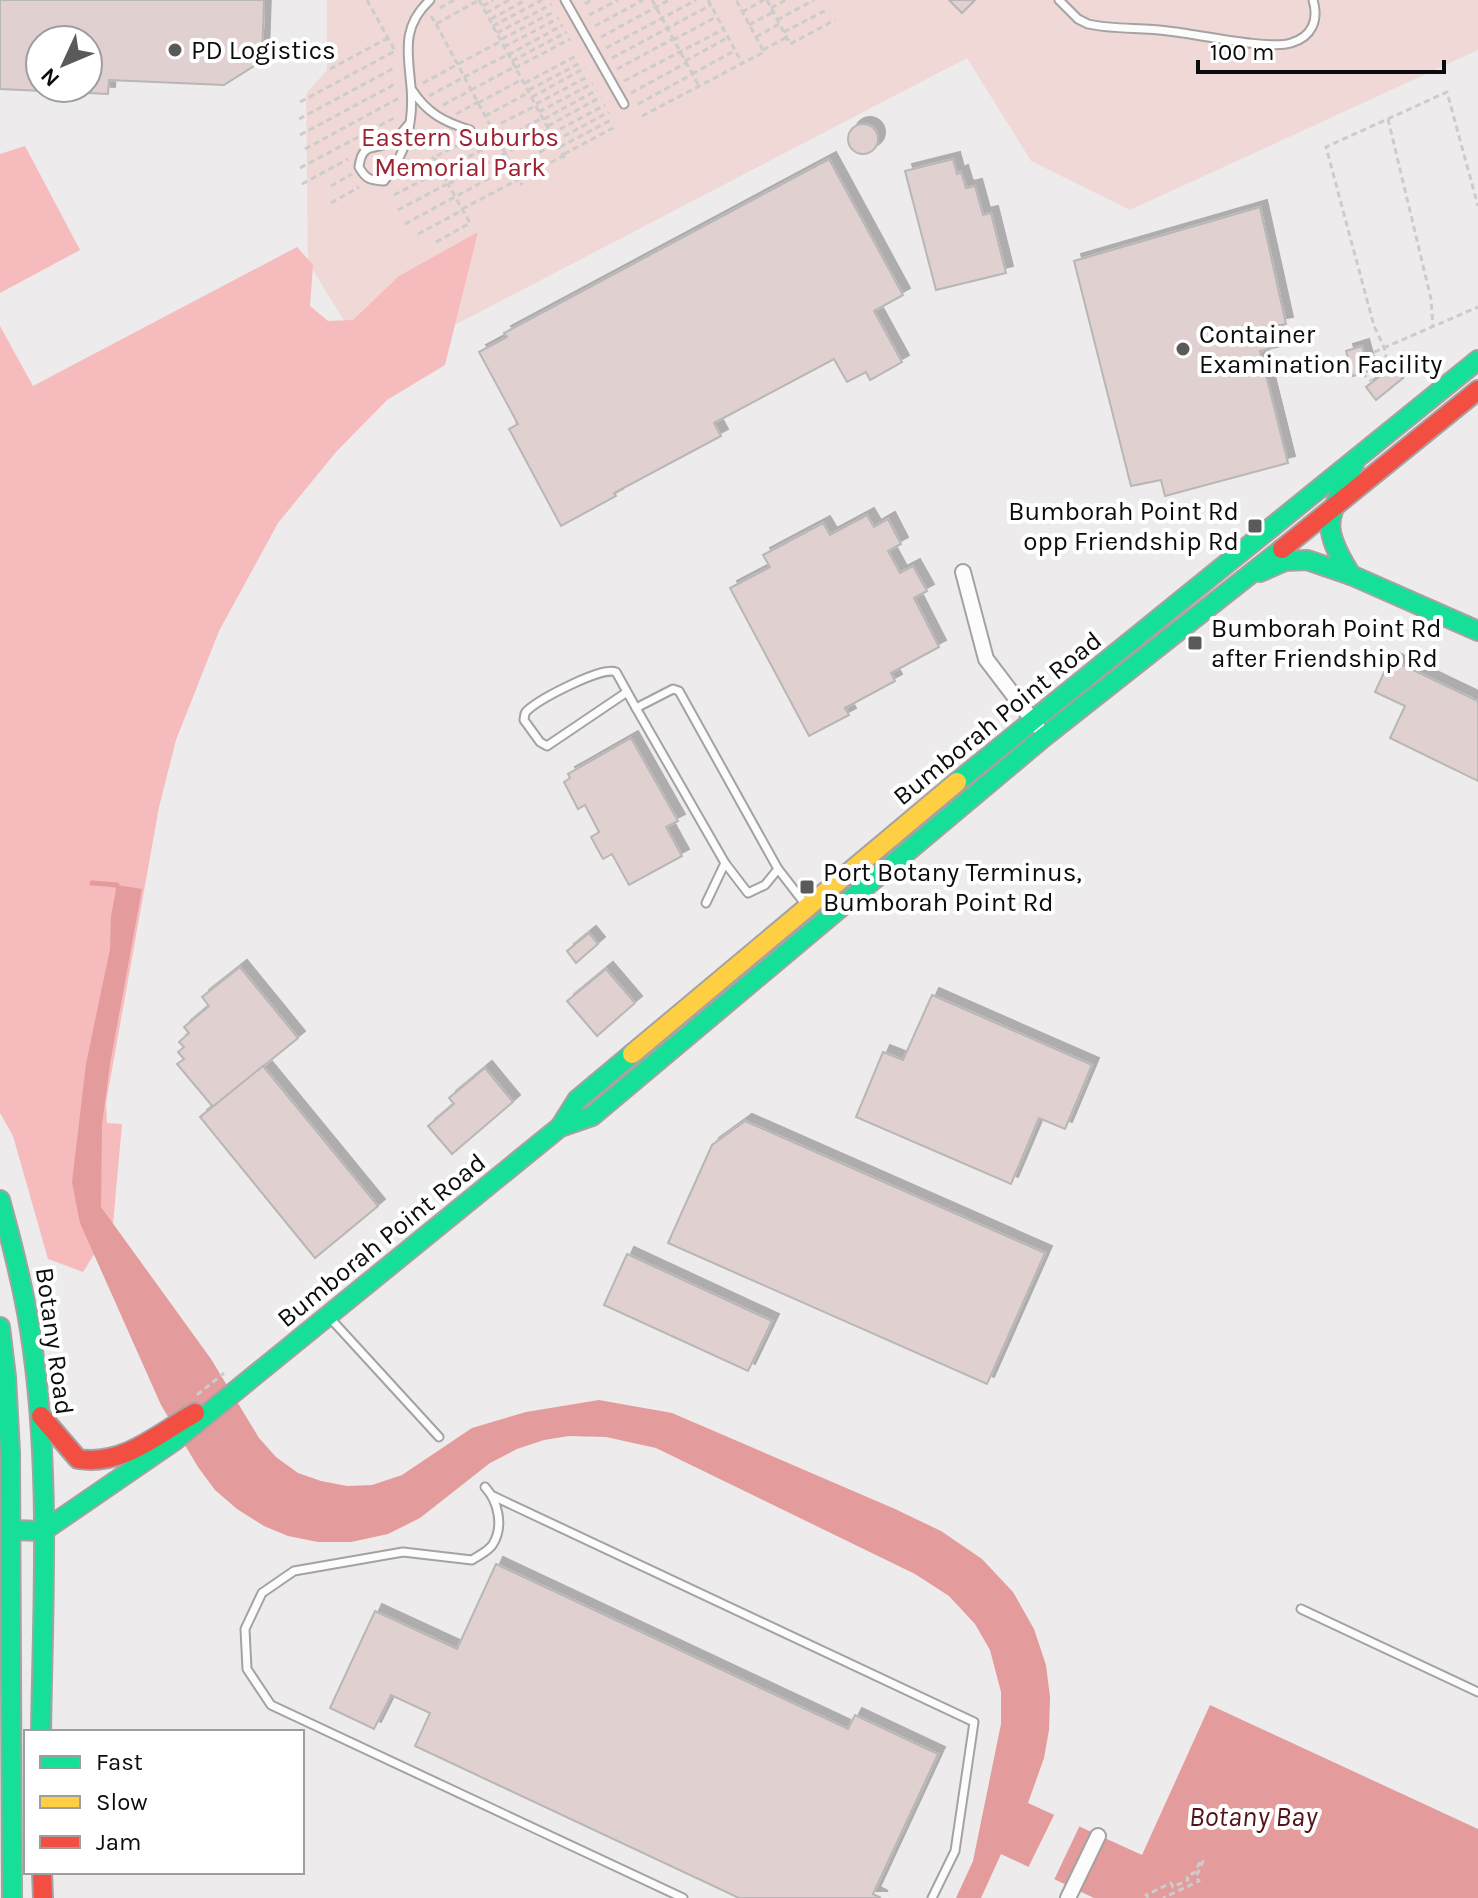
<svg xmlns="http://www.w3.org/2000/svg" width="1478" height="1898" viewBox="0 0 1478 1898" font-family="Karla,sans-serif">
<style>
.green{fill:#f0d8d7}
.forest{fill:#f6bbbc}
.water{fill:#e39b9c}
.pier{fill:#edebeb}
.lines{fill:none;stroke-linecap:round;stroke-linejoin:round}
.stream{stroke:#e39b9c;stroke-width:5}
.building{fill:#e1d0d0;stroke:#b8b6b6;stroke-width:2;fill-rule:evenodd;filter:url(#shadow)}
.lane-casing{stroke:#a4a2a2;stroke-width:11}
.street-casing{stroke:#a4a2a2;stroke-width:18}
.fast-casing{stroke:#a4a2a2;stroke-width:22}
.slow-casing{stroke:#a4a2a2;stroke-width:22}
.jam-casing{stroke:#a4a2a2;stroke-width:22}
.path{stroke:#cdcccc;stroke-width:3;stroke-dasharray:6 4;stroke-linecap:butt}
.lane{stroke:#fcfcfc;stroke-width:7}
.street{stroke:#fcfcfc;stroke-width:14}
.fast{stroke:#16e098;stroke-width:18}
.slow{stroke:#ffcf43;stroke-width:18}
.jam{stroke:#f24e42;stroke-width:18}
.poi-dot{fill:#5b5a5a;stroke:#fff;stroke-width:3}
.labels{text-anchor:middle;stroke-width:8;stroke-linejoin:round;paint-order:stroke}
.poi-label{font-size:26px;fill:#0d0c0c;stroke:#fff;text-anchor:start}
.park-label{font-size:26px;fill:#9d2231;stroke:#fff}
.street-label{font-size:26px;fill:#0d0c0c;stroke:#fff}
.water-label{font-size:28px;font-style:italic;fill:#531319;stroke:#fff}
</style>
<defs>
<filter id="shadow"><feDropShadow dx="7" dy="-7" stdDeviation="0" flood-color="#0004"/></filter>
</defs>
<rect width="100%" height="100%" fill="#edebeb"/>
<!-- green -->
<path class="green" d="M327,0H1478V50L1130,210L1031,161L967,58L424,341L381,381L308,262L306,94L327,70Z"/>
<!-- forest -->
<g class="forest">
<path d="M25,146L80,250L0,293V154Z"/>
<path d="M478,232L445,365L387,400L336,452L278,523L219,631L176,740L159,807L106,1103L107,1123L122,1124L113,1224L83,1272L48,1259L13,1136L0,1113V326L33,386L297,247L313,265L310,306L328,321L353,320L399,276Z"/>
</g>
<!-- water -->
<path class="water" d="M117,885L142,889L110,1064L102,1124L101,1207L211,1359L259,1438L276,1457L298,1473L321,1481L347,1486L372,1485L402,1475L472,1428L526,1412L599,1400L672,1413L895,1509L941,1531L982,1559L1013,1592L1034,1629L1046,1665L1050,1697L1049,1730L1044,1758L1028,1803L1142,1855L1210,1705L1478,1829V1898H1094L1001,1854L981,1898H956L973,1861L1001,1724V1692L990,1650L975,1624L949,1596L915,1574L656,1448L606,1437L569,1436L544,1440L517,1449L490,1463L420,1518L388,1534L351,1542H318L288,1536L264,1526L237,1509L215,1490L198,1467L161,1405L80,1223L72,1182L86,1064L110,949L111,916Z"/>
<!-- pier -->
<path class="pier" d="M1056,1811L1081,1823L1053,1882L1027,1870Z"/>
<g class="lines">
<!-- stream -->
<path class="stream" d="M92,883L117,885L118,888"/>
</g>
<!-- building -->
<g class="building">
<path d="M0,0H264L262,61L224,85L109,80L108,94L0,89ZM40,40H88V88H40Z"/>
<path d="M949,0H975L962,13Z"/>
<circle cx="863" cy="139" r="15"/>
<path d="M829,159L903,295L874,311L902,362L870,380L866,372L847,382L834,359L714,423L721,436L614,493L616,496L561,526L509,429L518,424L479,352L507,337L504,333Z"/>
<path d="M953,159L957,174L961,172L966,188L975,186L983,215L991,213L1006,273L936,290L905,171Z"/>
<path d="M1260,207L1286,324L1274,326L1281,346L1260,351L1288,463L1165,496L1161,480L1131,486L1074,261Z"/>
<path d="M1362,346L1369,371L1353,376L1346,351Z"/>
<path d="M1393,366L1403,378L1376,400L1366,387Z"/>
<path d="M867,515L874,527L888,519L901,544L888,551L900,573L913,566L927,591L914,598L939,647L891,673L895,681L845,708L849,715L809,736L730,588L770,567L763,555L823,523L830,535Z"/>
<path d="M1390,659L1478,701V781L1390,738L1405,706L1375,692Z"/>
<path d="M631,738L678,821L666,827L682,856L629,885L612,854L603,859L591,837L599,832L585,805L578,809L564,782L570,778L568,774Z"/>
<path d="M589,933L598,944L576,963L567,951Z"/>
<path d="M240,967L298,1038L213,1107L177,1064L184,1059L178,1052L184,1047L179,1042L189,1033L184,1027L209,1006L202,997Z"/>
<path d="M606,969L635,1003L597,1036L567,1001Z"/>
<path d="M932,995L1092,1065L1065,1129L1039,1118L1011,1184L856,1117L883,1052L903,1060Z"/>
<path d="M263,1066L378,1206L315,1258L200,1117Z"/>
<path d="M485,1068L513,1102L452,1154L428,1126L454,1104L449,1098Z"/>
<path d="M745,1121L1045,1253L987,1384L668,1243L712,1145Z"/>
<path d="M627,1254L772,1321L748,1371L604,1305Z"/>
<path d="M496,1564L848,1729L855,1715L938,1754L873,1894L881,1898H739L415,1746L430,1713L391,1695L374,1729L330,1708L375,1611L457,1649Z"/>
</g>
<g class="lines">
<!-- lane casing -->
<g class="lane-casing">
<g id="lane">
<path d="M565,0L624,104"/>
<path d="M1059,0L1078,19L1088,24C1115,30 1142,27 1168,31C1197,34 1268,50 1291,43C1312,37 1319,20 1313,0"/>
<path d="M412,90C427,113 444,122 470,130"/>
<path d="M410,123C405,128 398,138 391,142C375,151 362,141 359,167C366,180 371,180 384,181C406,156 414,121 411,87C408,52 401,27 430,0"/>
<path d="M627,692L547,746L540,742L524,720C525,714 524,713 529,709C542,698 602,666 616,672L636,708L725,863L706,903"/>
<path d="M636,708L673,689L679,691L778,869L806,905"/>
<path d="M725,863L748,893L765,885L778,869"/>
<path d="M330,1318L439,1437"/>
<path d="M485,1487C498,1501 504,1526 493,1544C489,1551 479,1555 472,1560L403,1552L294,1571L262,1593L245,1629L247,1669L271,1705L683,1898"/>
<path d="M493,1496L974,1722L955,1851L932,1898"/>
<path d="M1301,1609L1478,1692"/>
</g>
</g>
<!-- street casing -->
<g class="street-casing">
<g id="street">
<path d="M963,572L986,659L1037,726"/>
<path d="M1068,1898L1098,1836"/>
</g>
</g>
<!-- fast casing -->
<g class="fast-casing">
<g id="fast">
<path d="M1260,572L1285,561L1307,560L1351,575L1478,631"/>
<path d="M1351,575C1317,521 1330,518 1354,464"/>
<path d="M957,782L1478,360"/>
<path d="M560,1127L592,1116L1045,736L1282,549"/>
<path d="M0,1200C12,1243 23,1286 30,1330C51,1463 43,1599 41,1732"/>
<path d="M0,1327L6,1377L10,1452L12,1898"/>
<path d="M11,1530L43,1531L174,1441L560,1127L577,1100L632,1054"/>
</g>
</g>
<!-- slow casing -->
<g class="slow-casing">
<path id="slow" d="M632,1054L957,782"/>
</g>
<!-- jam casing -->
<g class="jam-casing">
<g id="jam">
<path d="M1282,549L1478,390"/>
<path d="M41,1416L78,1459C124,1466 157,1434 195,1413"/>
<path d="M42,1872L43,1898"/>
</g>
</g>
<!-- path -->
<g class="path">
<path d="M479,0L549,130"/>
<path d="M652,0L699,86"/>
<path d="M708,0L742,63"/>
<path d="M767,0L790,44L835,20"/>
<path d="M585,4L591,0"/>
<path d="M483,6L493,0"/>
<path d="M440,8L454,0"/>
<path d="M771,8L786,0"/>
<path d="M742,12L764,0"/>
<path d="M486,13L509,0"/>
<path d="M589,15L618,0"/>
<path d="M431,16L436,24L479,0"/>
<path d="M491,19L526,0"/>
<path d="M777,20L814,0"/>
<path d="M436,24L522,185"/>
<path d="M749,25L773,12"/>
<path d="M493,26L542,0"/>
<path d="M595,26L643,0"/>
<path d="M784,32L828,9"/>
<path d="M497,33L552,4"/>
<path d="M601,37L669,0"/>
<path d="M756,37L779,24"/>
<path d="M502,39L555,11"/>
<path d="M673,40L716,17"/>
<path d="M504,47L559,18"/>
<path d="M606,48L696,0"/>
<path d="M763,50L787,37"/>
<path d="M508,55L563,25"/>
<path d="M612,58L711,5"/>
<path d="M512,61L567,32"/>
<path d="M685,61L727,38"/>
<path d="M515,68L570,39"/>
<path d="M330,69L388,38"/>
<path d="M617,69L673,39"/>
<path d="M692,74L734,51"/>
<path d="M464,77L507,55"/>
<path d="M624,81L724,29"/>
<path d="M423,83L501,41"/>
<path d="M525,83L578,55"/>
<path d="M471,90L514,67"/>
<path d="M529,90L582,62"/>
<path d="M631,93L686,63"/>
<path d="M429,96L464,77"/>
<path d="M532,97L585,68"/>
<path d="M300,102L395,51L367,0"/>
<path d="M478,103L521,80"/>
<path d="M536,104L589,76"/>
<path d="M638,104L691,75"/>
<path d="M443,105L471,90"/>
<path d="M539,112L593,83"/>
<path d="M456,114L478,102"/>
<path d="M485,116L528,93"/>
<path d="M642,116L764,52L736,0"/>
<path d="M299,119L396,67"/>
<path d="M544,119L597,90"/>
<path d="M1388,119L1431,299L1433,326"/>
<path d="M548,126L601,97"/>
<path d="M492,128L535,106"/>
<path d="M551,134L605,105"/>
<path d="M300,135L397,83"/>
<path d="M469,140L434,157L448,184L549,130L566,161"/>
<path d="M499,141L542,118"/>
<path d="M555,141L609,112"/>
<path d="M560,147L613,119"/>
<path d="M305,149L399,98"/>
<path d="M415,149L432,139"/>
<path d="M564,154L617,126"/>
<path d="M513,167L555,144"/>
<path d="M300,168L394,118"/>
<path d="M442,171L498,141"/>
<path d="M405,172L434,157"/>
<path d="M302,184L348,159"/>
<path d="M331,186L352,174"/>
<path d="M394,195L440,171"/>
<path d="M331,203L359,187"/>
<path d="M462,209L563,156"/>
<path d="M398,210L447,184"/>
<path d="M405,224L510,167"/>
<path d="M418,234L463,210"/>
<path d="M436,242L470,223L448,184"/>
<path d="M1365,356L1478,307"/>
<path d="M1389,370L1384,347L1374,326L1326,147L1447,92L1478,206"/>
<path d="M1362,373L1372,382"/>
<path d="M197,1395L224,1373"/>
<path d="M1148,1898L1146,1895L1171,1883L1173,1887L1188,1880L1187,1877L1195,1872L1201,1860L1203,1861L1196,1877L1199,1881L1163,1898"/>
</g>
<!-- lane -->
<use href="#lane" class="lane"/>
<!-- street -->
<use href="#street" class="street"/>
<!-- fast -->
<use href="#fast" class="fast"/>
<!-- slow -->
<use href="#slow" class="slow"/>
<!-- jam -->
<use href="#jam" class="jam"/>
</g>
<!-- markers -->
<g class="poi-dot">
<circle cx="175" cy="50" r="8"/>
<circle cx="1183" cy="349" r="8"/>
<rect x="1247" y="518" width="16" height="16" rx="4"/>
<rect x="1187" y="635" width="16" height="16" rx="4"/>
<rect x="799" y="879" width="16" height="16" rx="4"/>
</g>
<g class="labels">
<!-- poi labels -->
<g class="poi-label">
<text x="191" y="59">PD Logistics</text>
<text x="1199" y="343">Container<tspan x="1199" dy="30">Examination Facility</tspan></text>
<text x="1239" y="520" text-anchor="end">Bumborah Point Rd<tspan x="1239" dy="30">opp Friendship Rd</tspan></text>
<text x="1211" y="637">Bumborah Point Rd<tspan x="1211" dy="30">after Friendship Rd</tspan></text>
<text x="823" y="881">Port Botany Terminus,<tspan x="823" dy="30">Bumborah Point Rd</tspan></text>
</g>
<!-- park labels -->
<g class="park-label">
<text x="460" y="146">Eastern Suburbs<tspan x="460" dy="30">Memorial Park</tspan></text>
</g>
<!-- street labels -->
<g class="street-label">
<text transform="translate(997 718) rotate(-39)" y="9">Bumborah Point Road</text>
<text transform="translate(381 1240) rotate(-39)" y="9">Bumborah Point Road</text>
<text transform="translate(55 1341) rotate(82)" y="9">Botany Road</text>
</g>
<!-- water labels -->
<g class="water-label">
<text x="1253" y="1826">Botany Bay</text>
</g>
</g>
<!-- legend -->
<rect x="24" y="1730" width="280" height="144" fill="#ffffff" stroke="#9e9e9e" stroke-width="2"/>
<rect x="40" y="1756" width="40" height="12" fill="#16e098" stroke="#9e9e9e" stroke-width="2"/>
<text x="96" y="1770" font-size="24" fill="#0d0c0c">Fast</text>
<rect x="40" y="1796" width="40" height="12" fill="#ffcf43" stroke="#9e9e9e" stroke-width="2"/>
<text x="96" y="1810" font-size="24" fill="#0d0c0c">Slow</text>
<rect x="40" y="1836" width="40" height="12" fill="#f24e42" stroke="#9e9e9e" stroke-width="2"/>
<text x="96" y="1850" font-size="24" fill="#0d0c0c">Jam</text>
<!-- north arrow -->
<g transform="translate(64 64) rotate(226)"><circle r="38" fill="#ffffff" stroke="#9e9e9e" stroke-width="2"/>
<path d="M0-6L14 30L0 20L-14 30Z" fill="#5b5a5a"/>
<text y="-12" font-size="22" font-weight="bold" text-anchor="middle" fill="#0d0c0c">N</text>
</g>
<!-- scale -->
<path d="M1198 60v12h246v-12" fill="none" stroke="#0d0c0c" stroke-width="4"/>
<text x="1210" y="60" font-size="24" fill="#0d0c0c" stroke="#ffffff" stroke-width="6" paint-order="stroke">100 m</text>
</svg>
